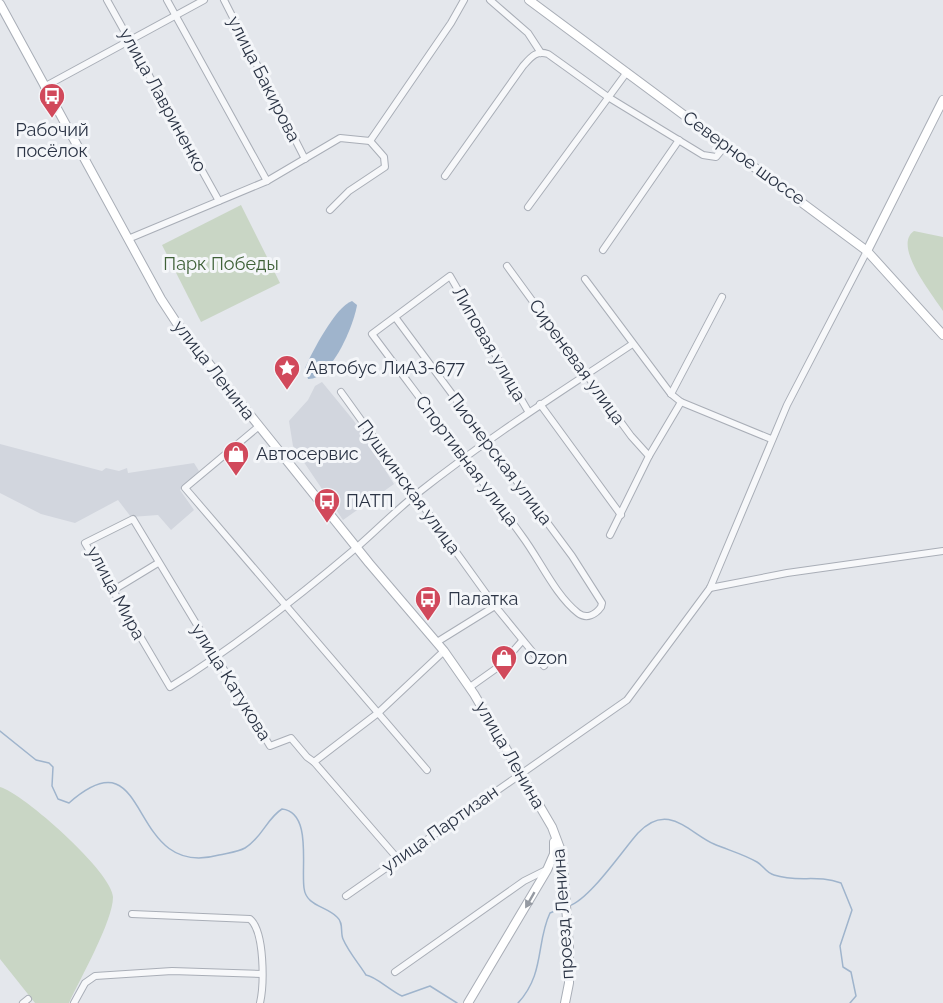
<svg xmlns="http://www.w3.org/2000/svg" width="943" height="1003" viewBox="0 0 943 1003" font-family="Raleway,sans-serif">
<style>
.built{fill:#d2d6de}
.green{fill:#c9d6c5}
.water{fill:#9fb4cc}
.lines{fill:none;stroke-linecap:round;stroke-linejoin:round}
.stream{stroke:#9fb4cc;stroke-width:1.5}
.street-casing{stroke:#a9aeb7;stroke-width:8}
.secondary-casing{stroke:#a9aeb7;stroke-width:10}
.street{stroke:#f7f8fa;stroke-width:6}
.secondary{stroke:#fff;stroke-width:8}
.oneway{fill:#959aa2}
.labels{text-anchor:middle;stroke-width:6;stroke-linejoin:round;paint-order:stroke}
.street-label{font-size:18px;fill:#2b3445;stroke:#f4f6f9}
.poi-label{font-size:18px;fill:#2b3445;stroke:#f4f6f9;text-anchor:start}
.park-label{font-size:18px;fill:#3f6138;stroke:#f4f6f9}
</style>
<rect width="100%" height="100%" fill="#e4e7ec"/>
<!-- built -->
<g class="built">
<path d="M322,382L354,421L394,484L343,520L293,446L289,421L308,400L315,386Z"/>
<path d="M0,444L102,471L106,468L119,471L127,468L128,473L194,463L199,471L180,490L194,510L171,530L158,515L131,517L118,500L75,523L41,514L0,493Z"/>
</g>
<!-- green -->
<g class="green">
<path d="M241,205L280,283L201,322L162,245Z"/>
<path d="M914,231L943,237V311C933,295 892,246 914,231Z"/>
<path d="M0,787C23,793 113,873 113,897C113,921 80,979 69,1003H35L0,959Z"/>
</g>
<!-- water -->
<path class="water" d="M352,301L357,305C354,325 331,380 308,379L305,368C312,352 336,306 352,301Z"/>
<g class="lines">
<!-- stream -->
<g class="stream">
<path d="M0,731L36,760L49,763L53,767L52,786L58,799L69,803C153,729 125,881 219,855C227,853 238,852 245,848C262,838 267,818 282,809C312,812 301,866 304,888C306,906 326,906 337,917C344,923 340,932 343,939C348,951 359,964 366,975C375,976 391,991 402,996L430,986L457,1003"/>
<path d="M569,906C590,899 622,851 638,833C668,801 689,833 714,844C728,850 743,854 757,862C764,866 766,873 774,875C798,883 817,874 841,883L852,910L840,946L843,967L851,972L856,996L850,1003"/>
<path d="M518,1003C545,974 536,942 550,913L562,908"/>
</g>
<!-- street casing -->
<g class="street-casing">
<g id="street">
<path d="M107,0L219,201"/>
<path d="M167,0L267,181"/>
<path d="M224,0L305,159"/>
<path d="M490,0L528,33L541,53"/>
<path d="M44,87L204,0"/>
<path d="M445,176L523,66C531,57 536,50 548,54L608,97L703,155L716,157L726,145"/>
<path d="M528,207L627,72"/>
<path d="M330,210L349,191L385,167L384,157L370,141"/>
<path d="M128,239L267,181L340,138L370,141L451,23L464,0"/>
<path d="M603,250L679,140"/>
<path d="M507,266L631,436L649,456"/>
<path d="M585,279L671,394L681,402L771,439"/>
<path d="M395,317L572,556L602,603L601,607C596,614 587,620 578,613C555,595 540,560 522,536C473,468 422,401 372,334L450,276L528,411"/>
<path d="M341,392L495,606L544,666"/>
<path d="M671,394L722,297"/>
<path d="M540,404L621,515"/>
<path d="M258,427L185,488L427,770"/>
<path d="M610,535L649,456L681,402"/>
<path d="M710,588L787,573L943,551"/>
<path d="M112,591L158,563"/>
<path d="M437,642L495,606"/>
<path d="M470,687L501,665L522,641"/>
<path d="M314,762L378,713L444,651"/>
<path d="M398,859L314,762L307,757L291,738L270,746L133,519L85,543L170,687C236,646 297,598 356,548C377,530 396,510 418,493C486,439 559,393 631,345"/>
<path d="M346,896L627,700L710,588L787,405L867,251"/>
<path d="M132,914L250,919C265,932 264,985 260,1003"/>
<path d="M395,972L524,881L546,870"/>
<path d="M23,1003L28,999"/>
<path d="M74,1003L85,983L95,976L172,971L262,974"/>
</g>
</g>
<!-- secondary casing -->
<g class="secondary-casing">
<g id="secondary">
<path d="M529,0L867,251L943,335"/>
<path d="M0,4L161,299L178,325L369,563L444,651L474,694L552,827L561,851L564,877L569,948V983L565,1003"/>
<path d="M867,251L943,100"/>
<path d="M468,1003L547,870L554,854V842"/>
</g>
</g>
<!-- street -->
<use href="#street" class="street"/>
<!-- secondary -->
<use href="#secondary" class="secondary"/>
</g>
<!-- one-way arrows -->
<defs><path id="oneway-solid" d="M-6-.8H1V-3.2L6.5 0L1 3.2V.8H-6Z" transform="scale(1.5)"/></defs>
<use class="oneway" href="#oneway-solid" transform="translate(530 900) rotate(120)"/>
<!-- icons -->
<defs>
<g id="bus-pin" transform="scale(1.35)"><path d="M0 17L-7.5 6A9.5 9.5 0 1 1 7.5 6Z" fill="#d1495b" stroke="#f4f6f9"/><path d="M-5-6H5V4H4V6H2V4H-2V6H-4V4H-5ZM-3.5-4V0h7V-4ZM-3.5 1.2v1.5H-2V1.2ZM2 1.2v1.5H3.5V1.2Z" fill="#fff"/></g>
<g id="sight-pin" transform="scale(1.35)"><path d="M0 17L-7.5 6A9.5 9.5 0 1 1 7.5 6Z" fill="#d1495b" stroke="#f4f6f9"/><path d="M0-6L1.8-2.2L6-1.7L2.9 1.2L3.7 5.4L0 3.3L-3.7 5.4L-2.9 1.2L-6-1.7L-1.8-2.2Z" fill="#fff"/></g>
<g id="shop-pin" transform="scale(1.35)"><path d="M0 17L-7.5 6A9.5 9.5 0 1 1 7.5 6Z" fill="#d1495b" stroke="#f4f6f9"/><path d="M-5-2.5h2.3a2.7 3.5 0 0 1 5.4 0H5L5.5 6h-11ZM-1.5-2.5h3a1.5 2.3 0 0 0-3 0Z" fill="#fff"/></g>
</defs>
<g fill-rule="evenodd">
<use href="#bus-pin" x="52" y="96"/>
<use href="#sight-pin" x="287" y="368"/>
<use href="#shop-pin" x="236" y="454"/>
<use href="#bus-pin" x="327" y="501"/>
<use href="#bus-pin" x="428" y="599"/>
<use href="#shop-pin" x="504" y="658"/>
</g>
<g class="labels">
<!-- street labels -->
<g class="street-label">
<text transform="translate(264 79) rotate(63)" y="6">улица Бакирова</text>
<text transform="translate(163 100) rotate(61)" y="6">улица Лавриненко</text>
<text transform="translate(744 158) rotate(36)" y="6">Северное шоссе</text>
<text transform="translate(489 344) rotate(60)" y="6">Липовая улица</text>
<text transform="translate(577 362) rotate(54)" y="6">Сиреневая улица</text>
<text transform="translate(214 370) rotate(52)" y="6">улица Ленина</text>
<text transform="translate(500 459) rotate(53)" y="6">Пионерская улица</text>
<text transform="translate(467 461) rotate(53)" y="6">Спортивная улица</text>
<text transform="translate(409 487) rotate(54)" y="6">Пушкинская улица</text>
<text transform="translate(116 593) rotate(62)" y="6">улица Мира</text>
<text transform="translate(231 682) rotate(58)" y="6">улица Катукова</text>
<text transform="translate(510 755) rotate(60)" y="6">улица Ленина</text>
<text transform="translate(440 829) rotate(-35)" y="6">улица Партизан</text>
<text transform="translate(563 914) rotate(-94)" y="6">проезд Ленина</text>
</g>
<!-- poi labels -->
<g class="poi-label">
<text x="52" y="136" text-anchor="middle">Рабочий<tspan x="52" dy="21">посёлок</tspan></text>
<text x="306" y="374">Автобус ЛиАЗ-677</text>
<text x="256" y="460">Автосервис</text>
<text x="346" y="507">ПАТП</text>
<text x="448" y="605">Палатка</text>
<text x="524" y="664">Ozon</text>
</g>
<!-- park labels -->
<g class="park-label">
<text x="221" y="270">Парк Победы</text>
</g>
</g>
</svg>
